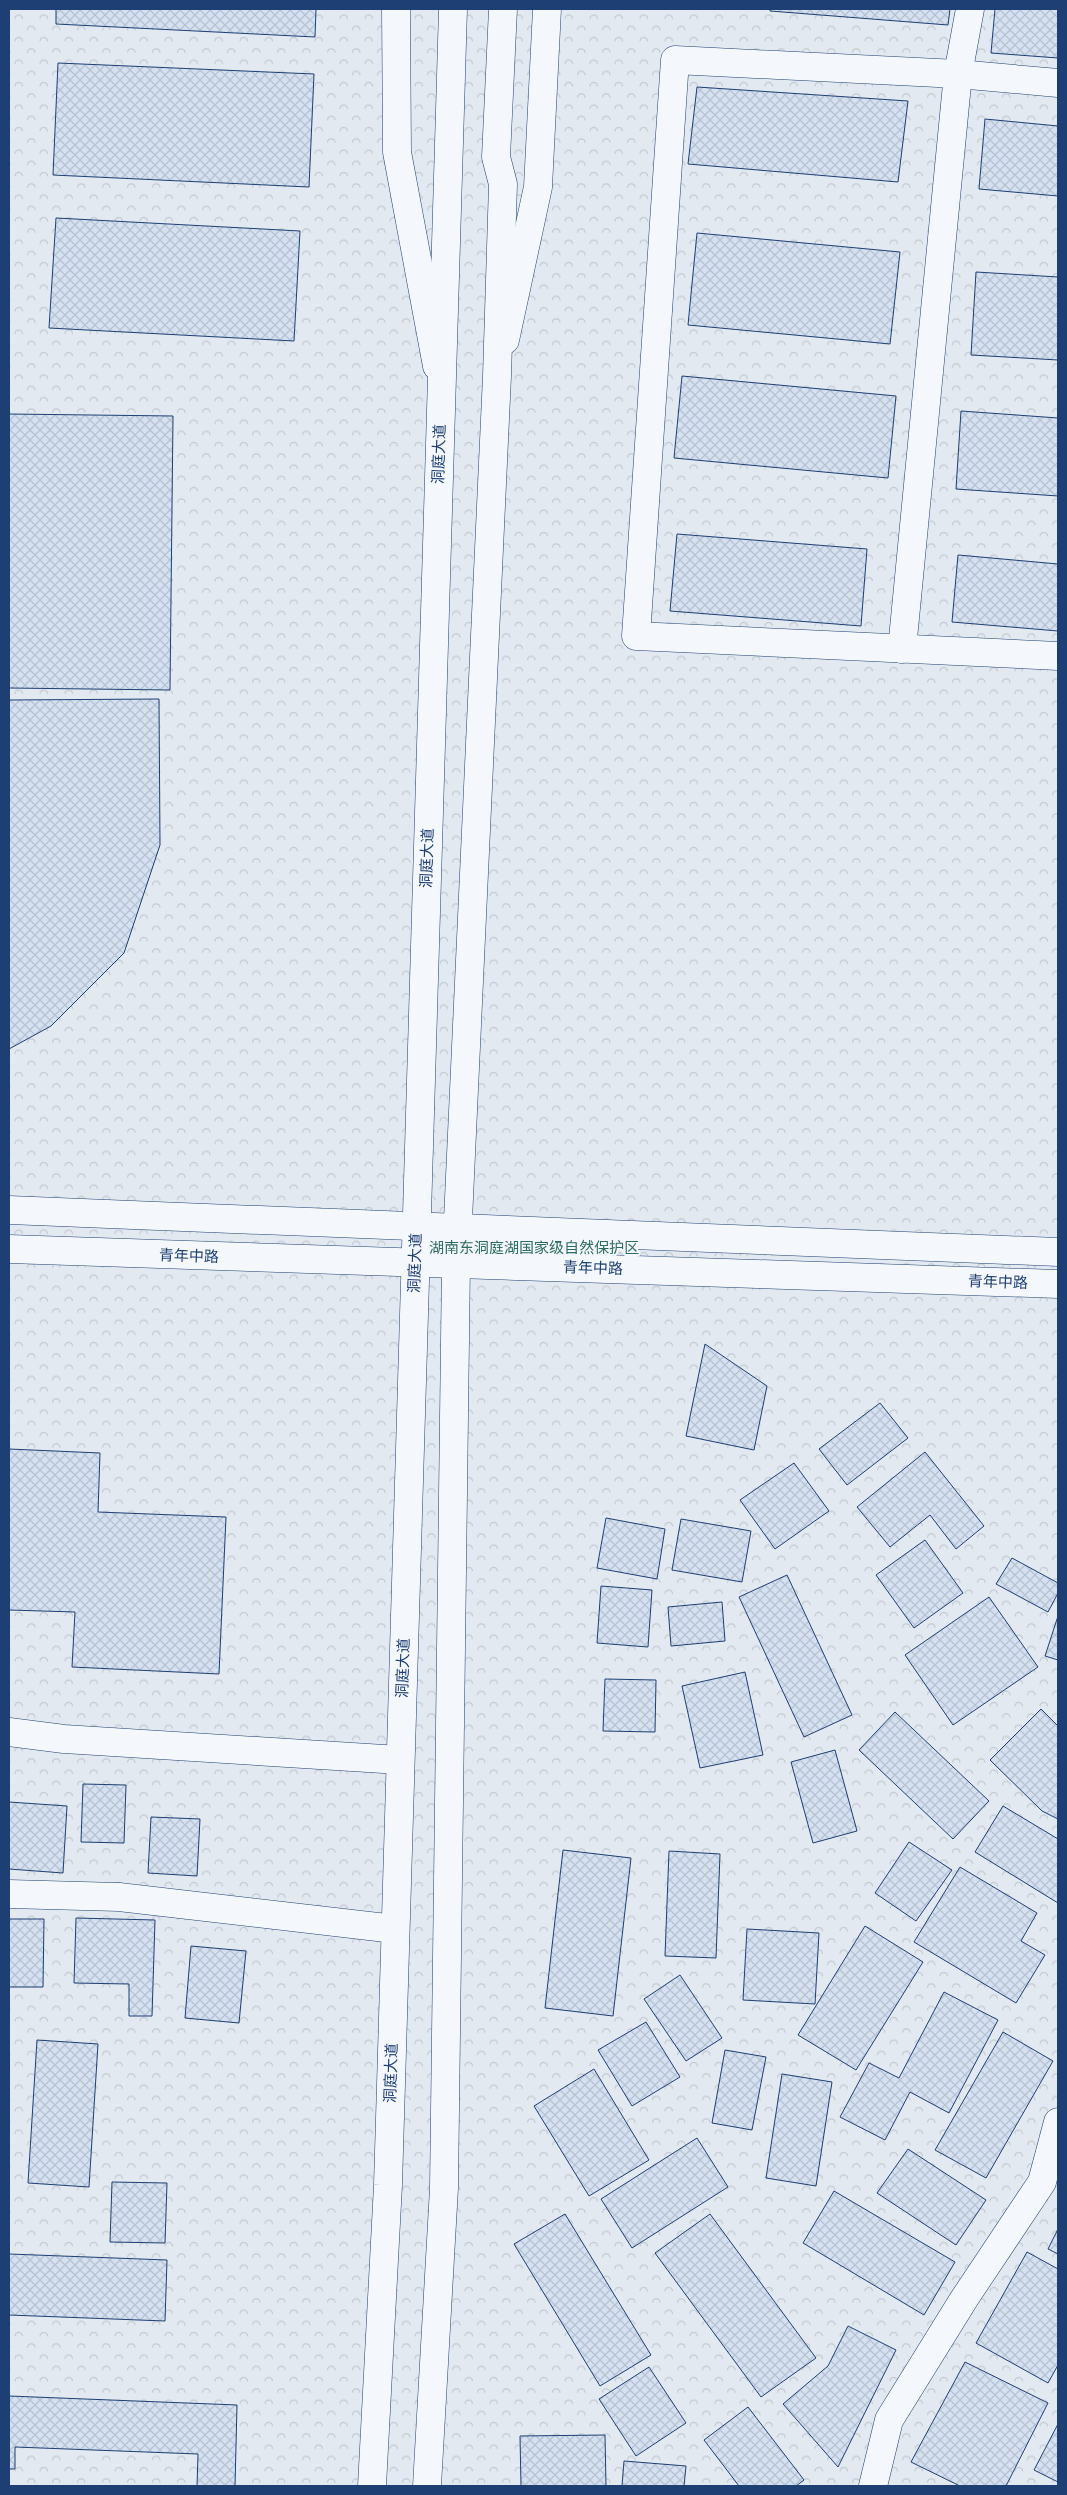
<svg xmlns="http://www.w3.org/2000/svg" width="1067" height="2495" viewBox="0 0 1067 2495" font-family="'DejaVu Sans','Noto Sans SC',sans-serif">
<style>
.park{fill:url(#park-crowns);stroke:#687fa3}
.building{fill:url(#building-cross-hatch);stroke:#1d3f73}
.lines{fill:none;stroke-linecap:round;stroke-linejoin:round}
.minor-casing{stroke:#1d3f73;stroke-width:29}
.secondary-casing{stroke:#1d3f73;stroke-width:29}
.primary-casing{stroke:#1d3f73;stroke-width:29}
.minor{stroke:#f4f7fb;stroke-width:28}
.secondary{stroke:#f4f7fb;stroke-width:28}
.primary{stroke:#f4f7fb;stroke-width:28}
.labels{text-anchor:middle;stroke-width:4;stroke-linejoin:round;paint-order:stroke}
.street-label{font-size:15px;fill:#1d3f73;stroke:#f4f7fb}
.park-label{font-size:15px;fill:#2c6c60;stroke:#f4f7fb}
</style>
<defs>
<pattern id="park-crowns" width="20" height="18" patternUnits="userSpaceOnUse" patternTransform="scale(1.25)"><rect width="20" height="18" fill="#e3e9f0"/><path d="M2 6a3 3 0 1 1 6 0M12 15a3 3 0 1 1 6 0" fill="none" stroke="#c2c9d1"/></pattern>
<pattern id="building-cross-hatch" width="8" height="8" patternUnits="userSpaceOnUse" patternTransform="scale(1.25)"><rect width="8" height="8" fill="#d5e0f0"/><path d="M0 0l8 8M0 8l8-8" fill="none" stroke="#b6c1d1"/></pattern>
</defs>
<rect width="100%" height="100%" fill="#f4f7fb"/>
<!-- park -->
<rect class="park" x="9" y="9" width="1049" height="2477"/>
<!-- building -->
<g class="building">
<path d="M56,9H316L315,37L56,24Z"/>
<path d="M770,9H950L948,25L770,11Z"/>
<path d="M995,9H1058V58L991,53Z"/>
<path d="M58,63L314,74L309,187L53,175Z"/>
<path d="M697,87L908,101L898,182L688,164Z"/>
<path d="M985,119L1058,126V196L979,189Z"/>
<path d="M56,218L300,231L294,341L49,328Z"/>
<path d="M697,233L900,252L890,344L688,325Z"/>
<path d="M976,272L1058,277V360L971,355Z"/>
<path d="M682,376L896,396L888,478L674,458Z"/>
<path d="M961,411L1058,418V496L956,489Z"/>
<path d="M9,414L173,416L170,690L9,688Z"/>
<path d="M677,534L867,549L861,626L670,611Z"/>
<path d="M958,555L1058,564V631L952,622Z"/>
<path d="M159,699L160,845L124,953L51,1026L9,1049V700Z"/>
<path d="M705,1344L767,1386L754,1450L686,1436Z"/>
<path d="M880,1403L908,1438L847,1485L819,1449Z"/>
<path d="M9,1449L100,1453L98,1512L226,1517L219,1674L72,1667L75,1612L9,1610Z"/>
<path d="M925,1452L984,1526L956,1549L930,1515L890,1547L857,1507Z"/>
<path d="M794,1463L829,1511L775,1549L740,1500Z"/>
<path d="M606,1518L665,1529L657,1579L597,1568Z"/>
<path d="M681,1519L751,1531L742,1582L672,1570Z"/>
<path d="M925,1540L963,1593L914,1628L876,1575Z"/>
<path d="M1012,1558L1058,1583V1593L1048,1612L996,1584Z"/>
<path d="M787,1575L852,1715L804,1737L739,1597Z"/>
<path d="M601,1586L652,1590L648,1647L597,1643Z"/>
<path d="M989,1597L1038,1667L953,1725L905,1655Z"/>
<path d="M722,1602L725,1641L671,1646L668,1607Z"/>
<path d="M1058,1616V1660L1045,1656Z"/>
<path d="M745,1672L763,1755L700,1768L682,1686Z"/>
<path d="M605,1679L656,1680L655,1732L603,1731Z"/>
<path d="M1041,1709L1058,1726V1819L1042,1811L990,1760Z"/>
<path d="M895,1712L989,1801L953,1839L859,1750Z"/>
<path d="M835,1750L857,1831L813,1843L791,1762Z"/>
<path d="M83,1784L126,1785L124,1843L81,1842Z"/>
<path d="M9,1802L67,1806L63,1873L9,1869Z"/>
<path d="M1003,1806L1058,1839V1903L975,1852Z"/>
<path d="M151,1817L200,1819L197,1876L148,1873Z"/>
<path d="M909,1842L952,1870L916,1921L875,1893Z"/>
<path d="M563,1850L631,1858L613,2016L545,2008Z"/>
<path d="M669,1851L720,1854L716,1958L665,1956Z"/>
<path d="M960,1867L1037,1913L1021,1941L1045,1955L1016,2003L914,1942Z"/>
<path d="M76,1918L155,1920L152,2016H129V1984L74,1983Z"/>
<path d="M9,1919H44L43,1987H9Z"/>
<path d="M865,1926L923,1962L856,2070L798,2035Z"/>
<path d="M747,1929L819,1933L815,2004L743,2000Z"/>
<path d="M191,1946L246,1951L239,2023L185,2018Z"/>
<path d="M680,1975L722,2038L686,2061L644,1999Z"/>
<path d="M944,1992L998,2020L949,2113L910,2092L885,2140L840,2117L869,2063L899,2078Z"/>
<path d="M646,2022L680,2077L632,2106L598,2050Z"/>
<path d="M1003,2032L1053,2061L986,2178L935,2150Z"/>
<path d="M37,2040L98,2044L89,2187L28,2183Z"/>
<path d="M725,2050L766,2057L752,2130L712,2123Z"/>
<path d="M594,2069L649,2160L589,2196L534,2106Z"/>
<path d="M782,2074L832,2082L816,2186L766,2178Z"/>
<path d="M697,2138L728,2187L632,2248L601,2199Z"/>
<path d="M908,2149L986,2200L956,2245L877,2193Z"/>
<path d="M112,2182L167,2183L165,2243L110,2242Z"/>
<path d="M834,2191L955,2262L924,2315L803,2243Z"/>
<path d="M565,2214L651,2355L600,2386L514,2244Z"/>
<path d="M710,2214L816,2358L761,2397L655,2253Z"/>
<path d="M1058,2229V2254L1048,2249Z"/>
<path d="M1027,2252L1058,2269V2365L1048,2383L976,2343Z"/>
<path d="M9,2254L167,2260L165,2321L9,2315Z"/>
<path d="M848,2326L896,2350L838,2467L783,2404L828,2366Z"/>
<path d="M965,2362L1048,2403L1006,2486H960L911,2462Z"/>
<path d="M649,2367L686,2423L636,2456L599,2399Z"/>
<path d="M9,2396L237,2405L235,2486H197L198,2454L15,2447V2469H9Z"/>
<path d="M748,2407L804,2480L796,2486H739L704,2440Z"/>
<path d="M1058,2424V2482L1034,2470Z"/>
<path d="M605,2435L606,2486H521L520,2436Z"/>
<path d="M624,2461L686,2466L684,2486H622Z"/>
</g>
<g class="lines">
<!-- minor casing -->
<g class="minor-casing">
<g id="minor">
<path d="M1058,83L958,74L675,60L636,636L1058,656"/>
<path d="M902,649L958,74L970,9"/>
<path d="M9,1732L64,1739L400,1760"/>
<path d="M9,1894L119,1897L395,1929"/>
<path d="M873,2486L889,2420L964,2299L1042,2182L1058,2122"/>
</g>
</g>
<!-- secondary casing -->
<g class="secondary-casing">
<g id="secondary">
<path d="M396,9L397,152L437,366"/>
<path d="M505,340L538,187L547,9"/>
<path d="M9,1210L1058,1252"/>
<path d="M9,1249L1058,1284"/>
</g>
</g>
<!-- primary casing -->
<g class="primary-casing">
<g id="primary">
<path d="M372,2486L388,2185L453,9"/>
<path d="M427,2486L444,2188L456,1263L497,376L503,184L496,157L503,9"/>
</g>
</g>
<!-- minor -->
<use href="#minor" class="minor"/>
<!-- secondary -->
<use href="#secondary" class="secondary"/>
<!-- primary -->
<use href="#primary" class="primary"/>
</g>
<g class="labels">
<!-- street labels -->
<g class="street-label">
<text transform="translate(439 454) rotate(-88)" y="5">洞庭大道</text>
<text transform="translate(427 858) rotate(-88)" y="5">洞庭大道</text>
<text transform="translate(189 1256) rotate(2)" y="5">青年中路</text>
<text transform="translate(415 1263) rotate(-88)" y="5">洞庭大道</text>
<text transform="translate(593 1268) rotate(2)" y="5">青年中路</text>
<text transform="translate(998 1282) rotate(2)" y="5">青年中路</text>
<text transform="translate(403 1668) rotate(-88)" y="5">洞庭大道</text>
<text transform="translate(391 2073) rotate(-88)" y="5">洞庭大道</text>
</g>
<!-- park labels -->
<g class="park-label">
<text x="534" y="1253">湖南东洞庭湖国家级自然保护区</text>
</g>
</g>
<!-- border -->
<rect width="1067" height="2495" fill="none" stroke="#1d3f73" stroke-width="20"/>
</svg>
